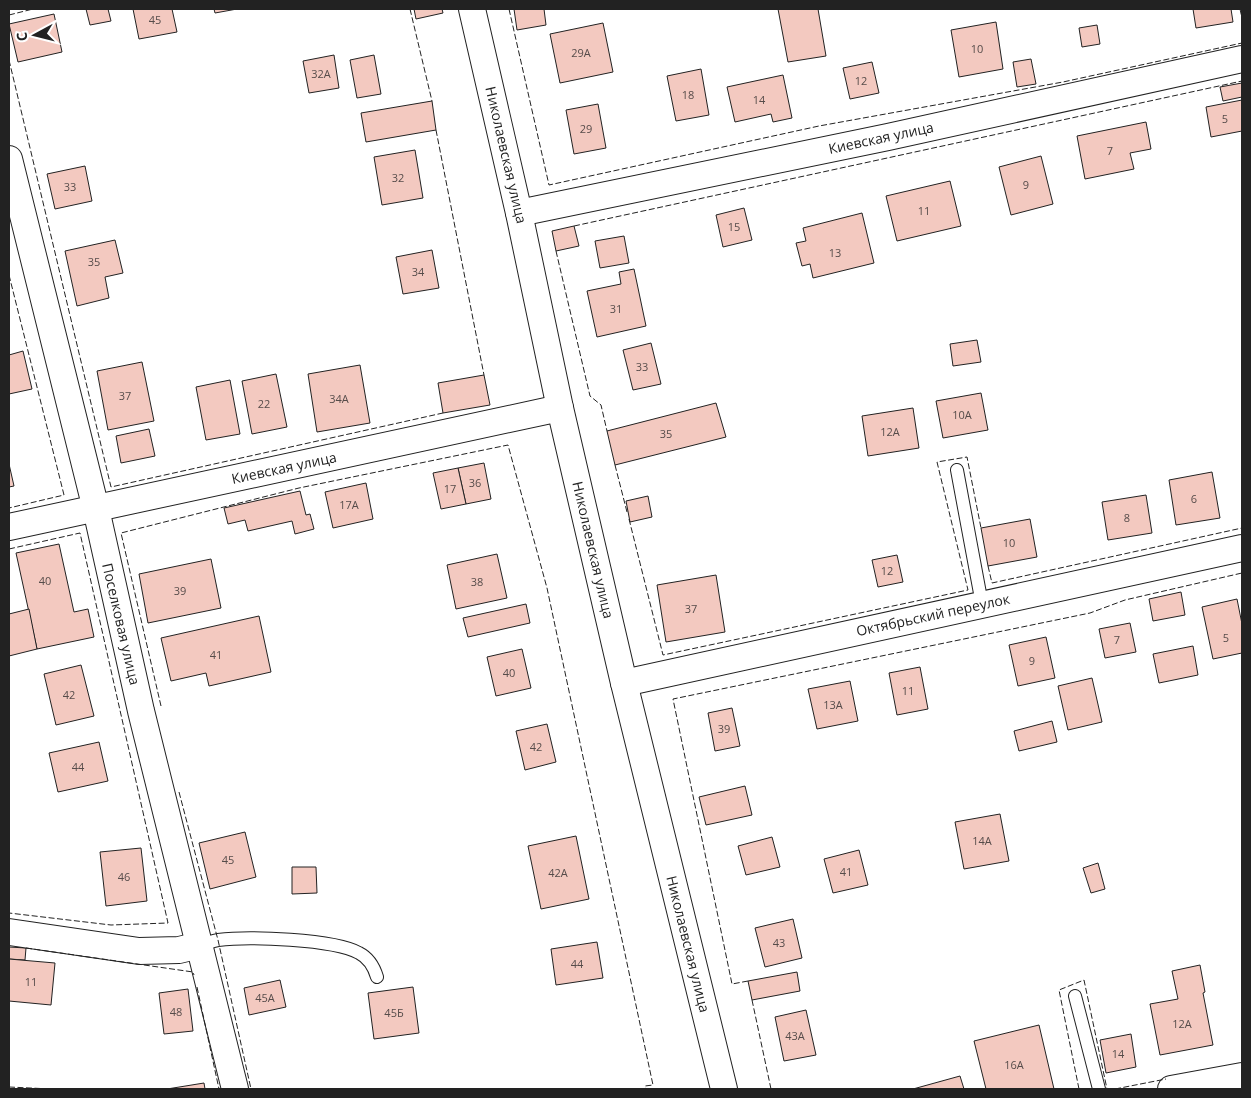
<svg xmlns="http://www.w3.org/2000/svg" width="1251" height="1098" viewBox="0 0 1251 1098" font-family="'Open Sans',sans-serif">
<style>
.building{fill:#f3c9c0;stroke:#222}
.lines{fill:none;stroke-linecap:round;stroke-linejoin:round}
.service-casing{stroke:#222;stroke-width:14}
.minor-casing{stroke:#222;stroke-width:28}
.service{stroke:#fff;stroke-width:12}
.minor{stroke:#fff;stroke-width:26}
.fence{stroke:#222;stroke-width:1;stroke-dasharray:6 2.5;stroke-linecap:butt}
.labels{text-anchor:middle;stroke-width:4;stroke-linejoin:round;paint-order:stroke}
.number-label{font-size:11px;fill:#564c4a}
.street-label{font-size:14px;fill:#222;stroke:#fff}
</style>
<rect width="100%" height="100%" fill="#fff"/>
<!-- building -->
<g class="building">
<path d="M86,9H108L111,21L90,25Z"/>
<path d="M133,9H172L177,32L139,39Z"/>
<path d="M214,9H237L215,13Z"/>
<path d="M414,9H442L443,13L416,19Z"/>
<path d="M514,9H544L546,25L517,30Z"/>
<path d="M778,9H818L826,56L788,62Z"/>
<path d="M1193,9H1231L1233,22L1196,28Z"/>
<path d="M54,14L62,52L18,62L9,24Z"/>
<path d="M996,22L1003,69L959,77L951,30Z"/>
<path d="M603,23L613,72L560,83L550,34Z"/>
<path d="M1097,25L1100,44L1082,47L1079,28Z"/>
<path d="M334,55L339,88L309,93L303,61Z"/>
<path d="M374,55L381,94L357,98L350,60Z"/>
<path d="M1031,59L1036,84L1017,87L1013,62Z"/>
<path d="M872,62L879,93L850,99L843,68Z"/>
<path d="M701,69L709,115L676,121L667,76Z"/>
<path d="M783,75L792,118L773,122L771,114L735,122L727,87Z"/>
<path d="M1242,83V97L1223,101L1220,87Z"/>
<path d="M1242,100V131L1211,137L1206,107Z"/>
<path d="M432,101L436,130L366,142L361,113Z"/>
<path d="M598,104L606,148L574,154L566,110Z"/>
<path d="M1146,122L1151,149L1130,153L1134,169L1085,179L1077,136Z"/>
<path d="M415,150L423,198L382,205L374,157Z"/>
<path d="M1041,156L1053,204L1011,215L999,167Z"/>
<path d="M85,166L92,201L55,209L47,174Z"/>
<path d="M950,181L961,226L897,241L886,196Z"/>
<path d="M744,208L752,240L723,247L716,215Z"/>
<path d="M862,213L874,263L813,278L810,264L802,266L796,243L806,241L803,228Z"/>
<path d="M574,226L579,246L556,251L552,231Z"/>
<path d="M624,236L629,263L600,268L595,241Z"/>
<path d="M115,240L123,273L105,277L109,298L77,306L65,251Z"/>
<path d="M432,250L439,288L403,294L396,257Z"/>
<path d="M634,269L646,326L597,337L587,291L621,284L619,272Z"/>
<path d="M977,340L981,362L953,366L950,344Z"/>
<path d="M651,343L661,384L633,390L623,350Z"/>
<path d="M23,351L32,389L9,394V355Z"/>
<path d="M142,362L154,421L108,430L97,371Z"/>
<path d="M360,365L370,423L317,432L308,374Z"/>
<path d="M276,374L287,427L252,434L242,381Z"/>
<path d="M484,375L490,405L443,413L438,383Z"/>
<path d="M230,380L240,434L206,440L196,387Z"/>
<path d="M981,393L988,430L943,438L936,401Z"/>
<path d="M716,403L726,437L615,465L607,431Z"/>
<path d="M913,408L919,448L868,456L862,416Z"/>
<path d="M149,429L155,456L121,463L116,436Z"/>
<path d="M484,463L491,499L466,504L458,468Z"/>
<path d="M9,464L14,486L9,487Z"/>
<path d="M458,468L466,504L441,509L433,473Z"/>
<path d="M1212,472L1220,518L1176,525L1169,480Z"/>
<path d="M366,483L373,519L333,528L325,492Z"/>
<path d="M300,491L306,515L310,514L314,529L295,534L292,521L248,531L245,520L228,524L224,508Z"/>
<path d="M1146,495L1152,533L1108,540L1102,502Z"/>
<path d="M648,496L652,517L630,522L626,501Z"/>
<path d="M1030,519L1037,557L988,566L981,528Z"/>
<path d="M59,544L74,612L88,609L94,637L37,649L16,553Z"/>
<path d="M497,554L507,598L456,609L447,565Z"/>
<path d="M897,555L903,582L878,587L872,560Z"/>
<path d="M211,559L221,608L148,623L139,574Z"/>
<path d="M716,575L725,632L666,642L657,585Z"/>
<path d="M1181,592L1185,615L1153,621L1149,599Z"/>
<path d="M1237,599L1242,624V653L1213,659L1202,607Z"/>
<path d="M526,604L530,623L468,637L463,618Z"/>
<path d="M29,609L37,649L9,656V614Z"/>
<path d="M259,616L271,672L209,686L206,673L171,681L161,638Z"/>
<path d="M1130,623L1136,652L1105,658L1099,629Z"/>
<path d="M1046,637L1055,678L1018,686L1009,645Z"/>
<path d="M1193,646L1198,675L1159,683L1153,654Z"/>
<path d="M522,649L531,688L496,696L487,657Z"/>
<path d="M81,665L94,716L56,725L44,674Z"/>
<path d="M920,667L928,709L897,715L889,673Z"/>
<path d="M1092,678L1102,722L1068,730L1058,686Z"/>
<path d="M850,681L858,721L817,729L808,689Z"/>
<path d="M732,708L740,746L715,751L708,713Z"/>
<path d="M1052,721L1057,742L1019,751L1014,731Z"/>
<path d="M547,724L556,762L525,770L516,731Z"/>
<path d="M99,742L108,781L58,792L49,753Z"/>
<path d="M745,786L752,815L706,825L699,797Z"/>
<path d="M1000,814L1009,861L964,869L955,822Z"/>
<path d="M245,832L256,877L210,889L199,843Z"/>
<path d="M576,836L589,899L541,909L528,846Z"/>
<path d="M772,837L780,867L746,875L738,846Z"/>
<path d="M141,848L147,901L106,906L100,852Z"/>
<path d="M859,850L868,885L833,893L824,859Z"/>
<path d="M1098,863L1105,889L1091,893L1083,868Z"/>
<path d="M292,867H316L317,893L292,894Z"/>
<path d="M793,919L802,958L765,967L755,928Z"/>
<path d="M597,942L603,978L556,985L551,949Z"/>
<path d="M9,947L26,948L25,960L9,959Z"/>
<path d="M9,959L55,963L51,1005L9,1001Z"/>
<path d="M1200,965L1205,992L1203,993L1213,1045L1160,1055L1150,1004L1178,999L1172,971Z"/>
<path d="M797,972L800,991L752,1000L748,981Z"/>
<path d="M280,980L286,1007L249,1015L244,988Z"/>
<path d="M413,987L419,1033L374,1039L368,993Z"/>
<path d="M188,989L193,1031L164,1034L159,993Z"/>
<path d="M806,1010L816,1055L784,1061L775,1017Z"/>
<path d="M1039,1025L1054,1089H986L974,1041Z"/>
<path d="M1131,1034L1136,1067L1106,1073L1100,1040Z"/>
<path d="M960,1076L964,1089H913Z"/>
<path d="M204,1083L205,1089H167Z"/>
</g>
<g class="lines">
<!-- service casing -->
<g class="service-casing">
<g id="service">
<path d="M957,470L982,604"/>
<path d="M200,945C206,944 212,941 218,940C248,936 334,939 359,953C369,958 374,967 377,977"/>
<path d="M1075,996L1099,1089"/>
</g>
</g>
<!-- minor casing -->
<g class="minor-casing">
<g id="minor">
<path d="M472,9L519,213L560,408L624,683L724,1089"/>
<path d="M9,159L96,509L141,711L235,1089"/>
<path d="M519,213L888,137L1242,59"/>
<path d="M9,527L560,408"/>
<path d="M624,683L1242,548"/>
<path d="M9,932L139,951L179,950L200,945"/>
<path d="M1171,1089L1242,1076"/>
</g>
</g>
<!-- service -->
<use href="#service" class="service"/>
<!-- minor -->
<use href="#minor" class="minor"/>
<!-- fence -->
<g class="fence">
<path d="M410,9L432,101"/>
<path d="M509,9L549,185L819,126L1063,82L1242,43"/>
<path d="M1240,9L1242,18"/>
<path d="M9,15L33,9"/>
<path d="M9,60L111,487L443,413"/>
<path d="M436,130L484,375"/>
<path d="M574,226L1242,81"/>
<path d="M556,251L590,396L601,405L607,431"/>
<path d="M9,275L64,495L9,508"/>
<path d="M615,465L627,512"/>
<path d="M629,519L663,655L968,590L937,462L967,457L981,528"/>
<path d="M9,549L80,533L168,923L111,925L9,913"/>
<path d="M988,566L992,583L1242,528"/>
<path d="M161,706L121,533L299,488L508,445L547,588L653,1085L645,1086L646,1089"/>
<path d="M179,792L218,940L251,1089"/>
<path d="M26,948L193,972L194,975"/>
<path d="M748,981L732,984L673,699L1090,613L1125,600L1242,573"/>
<path d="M197,987L219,1089"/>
<path d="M752,1000L771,1089"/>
<path d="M9,1087L51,1089"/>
<path d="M1079,1089L1059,990L1084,980L1107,1089"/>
<path d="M1115,1089L1166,1079"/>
</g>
</g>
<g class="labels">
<!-- number labels -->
<g class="number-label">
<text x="155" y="24">45</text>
<text x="977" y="53">10</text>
<text x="581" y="57">29А</text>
<text x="321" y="78">32А</text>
<text x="861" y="85">12</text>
<text x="688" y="99">18</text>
<text x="759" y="104">14</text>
<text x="1225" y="123">5</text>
<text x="586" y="133">29</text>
<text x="1110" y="155">7</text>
<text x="398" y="182">32</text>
<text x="1026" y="189">9</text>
<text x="70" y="191">33</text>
<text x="924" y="215">11</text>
<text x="734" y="231">15</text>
<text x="835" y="257">13</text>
<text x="94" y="266">35</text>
<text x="418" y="276">34</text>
<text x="616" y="313">31</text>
<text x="642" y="371">33</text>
<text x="125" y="400">37</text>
<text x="339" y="403">34А</text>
<text x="264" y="408">22</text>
<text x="962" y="419">10А</text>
<text x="890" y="436">12А</text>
<text x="666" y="438">35</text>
<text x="475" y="487">36</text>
<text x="450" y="493">17</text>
<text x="1194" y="503">6</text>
<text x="349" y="509">17А</text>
<text x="1127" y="522">8</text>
<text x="1009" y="547">10</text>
<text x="887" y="575">12</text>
<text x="45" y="585">40</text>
<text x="477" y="586">38</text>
<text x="180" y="595">39</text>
<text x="691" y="613">37</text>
<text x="1226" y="642">5</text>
<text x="1117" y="644">7</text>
<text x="216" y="659">41</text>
<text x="1032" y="665">9</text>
<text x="509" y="677">40</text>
<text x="908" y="695">11</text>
<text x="69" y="699">42</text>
<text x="833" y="709">13А</text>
<text x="724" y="733">39</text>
<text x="536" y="751">42</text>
<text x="78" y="771">44</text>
<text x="982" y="845">14А</text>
<text x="228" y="864">45</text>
<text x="846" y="876">41</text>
<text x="558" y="877">42А</text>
<text x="124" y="881">46</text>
<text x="779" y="947">43</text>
<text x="577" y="968">44</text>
<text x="31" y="986">11</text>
<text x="265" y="1002">45А</text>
<text x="176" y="1016">48</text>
<text x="394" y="1017">45Б</text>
<text x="1182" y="1028">12А</text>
<text x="795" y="1040">43А</text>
<text x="1118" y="1058">14</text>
<text x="1014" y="1069">16А</text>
</g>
<!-- street labels -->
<g class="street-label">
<text transform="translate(881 138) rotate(-12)" y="5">Киевская улица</text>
<text transform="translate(506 155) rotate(77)" y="5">Николаевская улица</text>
<text transform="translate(284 468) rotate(-12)" y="5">Киевская улица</text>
<text transform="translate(593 550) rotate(77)" y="5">Николаевская улица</text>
<text transform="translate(933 615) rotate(-12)" y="5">Октябрьский переулок</text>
<text transform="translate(121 624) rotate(77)" y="5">Поселковая улица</text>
<text transform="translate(688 944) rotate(76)" y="5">Николаевская улица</text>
</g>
</g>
<!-- border -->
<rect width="1251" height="1098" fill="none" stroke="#222222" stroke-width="20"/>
<!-- north arrow -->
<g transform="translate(35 35) rotate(263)" stroke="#ffffff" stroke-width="4" paint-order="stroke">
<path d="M0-4L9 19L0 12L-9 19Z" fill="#222222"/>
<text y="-8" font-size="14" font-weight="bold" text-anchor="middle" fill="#222222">С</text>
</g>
</svg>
